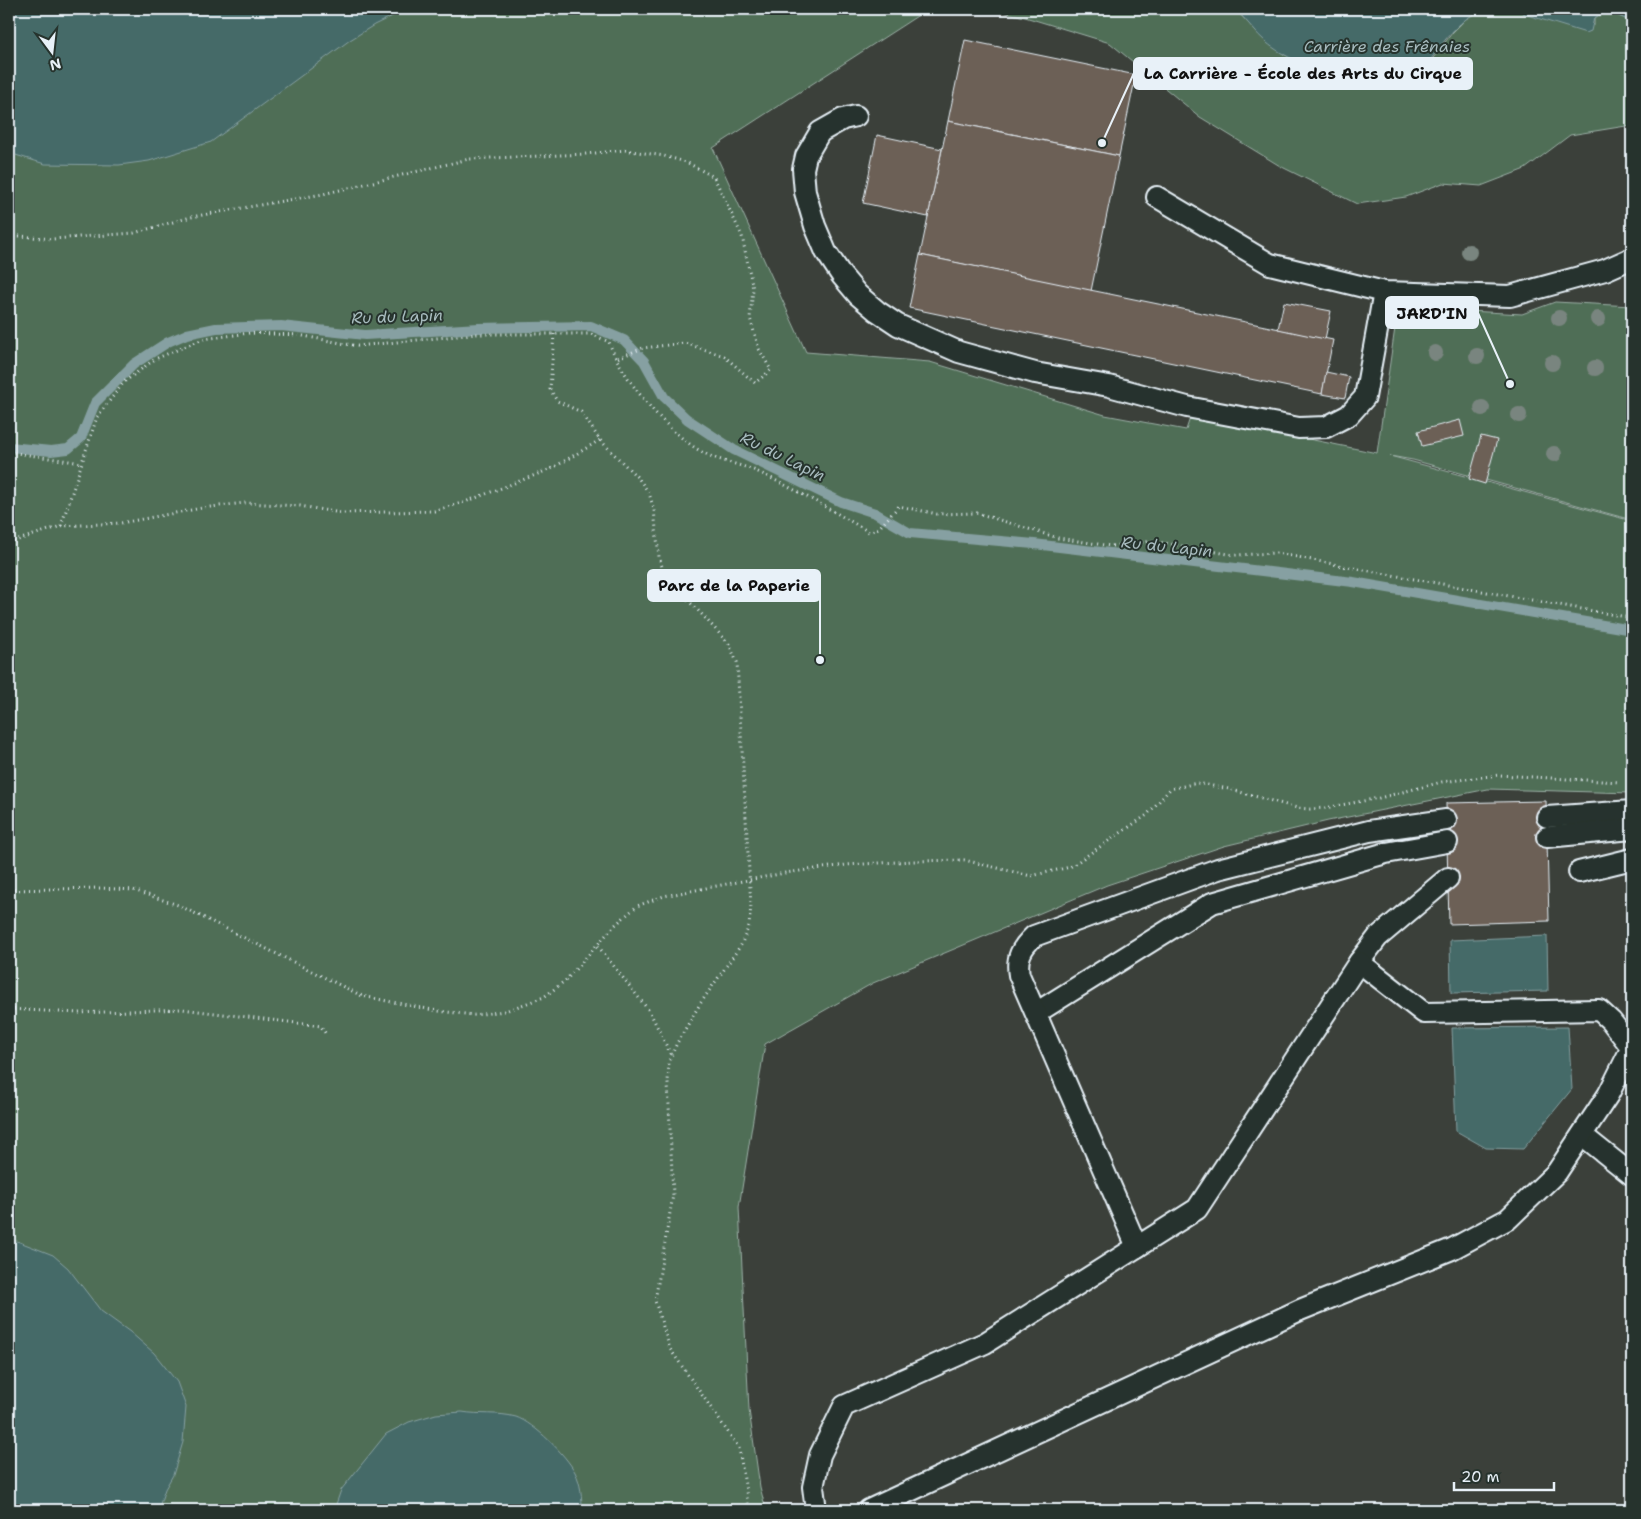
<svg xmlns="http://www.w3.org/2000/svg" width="1641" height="1519" viewBox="0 0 1641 1519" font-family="'Shantell Sans',sans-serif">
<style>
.green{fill:#4f6e56;stroke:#9cb0a7}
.water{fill:#456a68;stroke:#86a0a2}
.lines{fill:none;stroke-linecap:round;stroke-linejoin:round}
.stream{stroke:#86a0a2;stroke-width:10}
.building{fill:#6c6057;stroke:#e8f1f8}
.service-casing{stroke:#e8f1f8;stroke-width:24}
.path{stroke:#e8f1f8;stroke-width:3;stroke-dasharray:1 4;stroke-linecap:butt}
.service{stroke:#26332d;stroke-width:20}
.tree{fill:#79857f}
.labels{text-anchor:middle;stroke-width:4;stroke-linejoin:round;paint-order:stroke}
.water-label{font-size:16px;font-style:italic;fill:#a7bbbe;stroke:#26332d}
.leader{fill:none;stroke:#e8f1f8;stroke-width:2}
.callout-dot{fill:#e8f1f8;stroke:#26332d;stroke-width:2}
.callout{fill:#e8f1f8;stroke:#e8f1f8;stroke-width:2}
.callout-label{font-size:16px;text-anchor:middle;font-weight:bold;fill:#111}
</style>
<rect width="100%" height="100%" fill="#3b403a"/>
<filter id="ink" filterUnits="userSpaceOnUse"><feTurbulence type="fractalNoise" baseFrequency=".02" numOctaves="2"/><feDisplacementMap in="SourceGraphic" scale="10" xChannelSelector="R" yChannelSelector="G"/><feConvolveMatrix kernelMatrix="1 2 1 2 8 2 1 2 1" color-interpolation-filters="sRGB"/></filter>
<g filter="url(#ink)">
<!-- green -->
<g class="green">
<path d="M9,9H928L713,148L806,352L930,362L1105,415L1186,430L1191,415L1377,453L1398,307L1522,314L1555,302L1632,306V520L1413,460L1390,456L1632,521V793L1488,789L1328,821L1224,846L1107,885L873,983L765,1044L739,1207L749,1410L760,1487L766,1510H9Z"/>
<path d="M990,9H1235L1266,42L1285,55L1336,76L1381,85H1399L1418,78L1452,33L1467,18L1482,10L1517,9L1527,15L1594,25V18L1608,11L1632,22V128L1626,126L1570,135L1525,169L1481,186L1443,183L1406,197L1357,204L1280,166L1200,117L1110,43L1025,17Z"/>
</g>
<!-- water -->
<g class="water">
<path d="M9,9H407L374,25L350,40L211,142L149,161L119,165L45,164L9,153Z"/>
<path d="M1235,9H1486C1456,17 1435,54 1418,78C1386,101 1294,66 1267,43C1255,33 1246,19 1235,9Z"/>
<path d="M1517,9H1632V22L1608,11L1594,18L1591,31L1586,33L1527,15Z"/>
<path d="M1547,936L1548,991L1451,993L1450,940Z"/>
<path d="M1568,1027L1572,1089L1523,1149L1486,1148L1456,1131L1452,1028Z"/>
<path d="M17,1241L53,1255L68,1268L101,1311L130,1332L154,1353L177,1382L186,1407L183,1442L173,1475L165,1489L158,1510H9V1242Z"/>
<path d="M462,1412C480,1415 497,1412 516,1417C534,1423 566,1455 575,1472C581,1484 582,1497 582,1510H334L341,1490L386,1434L409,1422L436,1414Z"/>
</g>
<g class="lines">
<!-- stream -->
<path class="stream" d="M9,447L51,451L68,449L81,438L95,403L134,364L168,342L187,334L216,328L281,326L365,335L479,328L591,326L624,340L644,361L664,397L687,419L734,450L841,502L875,513L910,533L1034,544L1353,582L1632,630"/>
</g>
<!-- building -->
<g class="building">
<path d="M965,40L1136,75L1119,156L948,121Z"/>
<path d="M948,121L1119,156L1091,291L920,255Z"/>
<path d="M877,135L942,149L928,217L863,203Z"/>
<path d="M920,255L1333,340L1322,394L909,308Z"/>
<path d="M1284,302L1331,311L1325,339L1278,329Z"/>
<path d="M1326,372L1349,377L1345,398L1322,394Z"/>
<path d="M1460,420L1464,436L1422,446L1418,431Z"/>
<path d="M1481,436L1497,440L1485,484L1469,479Z"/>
<path d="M1546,801L1549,921L1449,924L1446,803Z"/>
</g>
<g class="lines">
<!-- service casing -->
<g class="service-casing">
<g id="service">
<path d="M856,116L843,119L820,132L806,156L803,169L805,192L815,226L826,252L842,276L858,295L877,311L898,325L959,352L1035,373L1109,386L1187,407L1299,428L1326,427L1349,415L1365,397L1384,292"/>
<path d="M1157,197L1270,264L1384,292L1510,296L1605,270L1632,258"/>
<path d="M1547,817L1632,811"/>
<path d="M1547,837L1632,829"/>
<path d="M1579,872L1632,859"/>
<path d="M1359,962L1378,937L1448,878"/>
<path d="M1036,1013L1212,903L1386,853L1447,842"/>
<path d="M1582,1135L1632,1175"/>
<path d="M1137,1247L1019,975C1016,958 1021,948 1034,936L1218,869L1369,831L1446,820"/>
<path d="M816,1510L813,1487L820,1455L844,1406L985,1343L1197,1209L1359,962L1424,1013L1599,1010L1611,1021L1632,1048"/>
<path d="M869,1510L1300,1310L1452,1249L1508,1219L1557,1172L1608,1095L1632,1047"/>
</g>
</g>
<!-- path -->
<g class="path">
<path d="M9,235L53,239L134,233L191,217L323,194L469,159L586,154L625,150L664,156L686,162L714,177L742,236L753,289L750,318L759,349L771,370L755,383L724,356L685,343L643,348L615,359"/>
<path d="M554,334L550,389L557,401L581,412L600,440L639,479L649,493L654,510L659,557L667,582L694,606L729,644L737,662L751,906L749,926L741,945L700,1004L677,1043L669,1061L668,1083L673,1195L655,1301L670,1349L739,1448L749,1510"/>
<path d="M9,452L82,463"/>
<path d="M61,526L97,417L124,382L155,359L203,339L250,333L298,335L357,346L477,334H591L609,342C622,379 669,435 704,453C721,462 741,464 758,472C797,490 833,511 869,532L879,528L899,506L937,514L977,513L1058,538L1111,546L1153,541L1234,555L1277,553L1353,568L1632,618"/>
<path d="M9,543L61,526L121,523L202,508L245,503L300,506L341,513L434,511L465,502L551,469L600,440"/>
<path d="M9,890L100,888L133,890L178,905L362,996L438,1011L474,1015L505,1011L544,997L566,980L614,926L637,906L664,896L785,873L846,865L913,861L964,860L1031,876L1070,867L1147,815L1170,789L1197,783L1229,789L1297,808L1310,809L1325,808L1379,798L1442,782L1499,775L1619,782"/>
<path d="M598,946L650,1012L671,1055"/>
<path d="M9,1009L78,1013L182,1009L321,1026L327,1036"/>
</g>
<!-- service -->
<use href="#service" class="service"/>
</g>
<!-- trees -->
<g class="tree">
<circle cx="1469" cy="252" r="8"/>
<circle cx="1559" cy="318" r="8"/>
<circle cx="1598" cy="319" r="8"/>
<circle cx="1435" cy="353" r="8"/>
<circle cx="1477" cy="356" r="8"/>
<circle cx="1552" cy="363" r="8"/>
<circle cx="1595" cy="368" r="8"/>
<circle cx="1482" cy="408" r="8"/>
<circle cx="1519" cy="415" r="8"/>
<circle cx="1554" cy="454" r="8"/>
</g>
</g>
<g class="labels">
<!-- water labels -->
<g class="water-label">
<text x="1387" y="52">Carrière des Frênaies</text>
<text transform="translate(397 316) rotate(-2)" y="6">Ru du Lapin</text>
<text transform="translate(783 456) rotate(26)" y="6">Ru du Lapin</text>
<text transform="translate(1167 546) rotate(6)" y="6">Ru du Lapin</text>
</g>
</g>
<!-- callouts -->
<path class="leader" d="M1102 143L1134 73M1510 384L1478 313M820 660L820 586"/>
<g class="callout-dot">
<circle cx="1102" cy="143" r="5"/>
<circle cx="1510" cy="384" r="5"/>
<circle cx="820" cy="660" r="5"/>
</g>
<g class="callout">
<rect x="1134" y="58" width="338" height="31" rx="5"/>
<rect x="1386" y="297" width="92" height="31" rx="5"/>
<rect x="648" y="570" width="172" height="31" rx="5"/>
</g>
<g class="callout-label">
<text x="1303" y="79">La Carrière - École des Arts du Cirque</text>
<text x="1432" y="319">JARD'IN</text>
<text x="734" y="591">Parc de la Paperie</text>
</g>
<!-- margin -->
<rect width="1641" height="1519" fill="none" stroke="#26332d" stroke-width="30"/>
<rect x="15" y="15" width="1611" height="1489" fill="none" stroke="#e8f1f8" stroke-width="2" filter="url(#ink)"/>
<!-- north arrow -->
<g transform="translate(52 52) rotate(165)" stroke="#26332d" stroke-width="4" paint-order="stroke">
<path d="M0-4L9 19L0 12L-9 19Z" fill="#e8f1f8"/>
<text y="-8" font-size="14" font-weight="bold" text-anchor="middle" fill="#e8f1f8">N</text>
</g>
<!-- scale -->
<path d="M1454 1482v8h100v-8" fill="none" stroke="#e8f1f8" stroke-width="2.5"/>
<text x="1461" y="1482" font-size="15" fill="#e8f1f8" stroke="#26332d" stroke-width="4" paint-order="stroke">20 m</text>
</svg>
